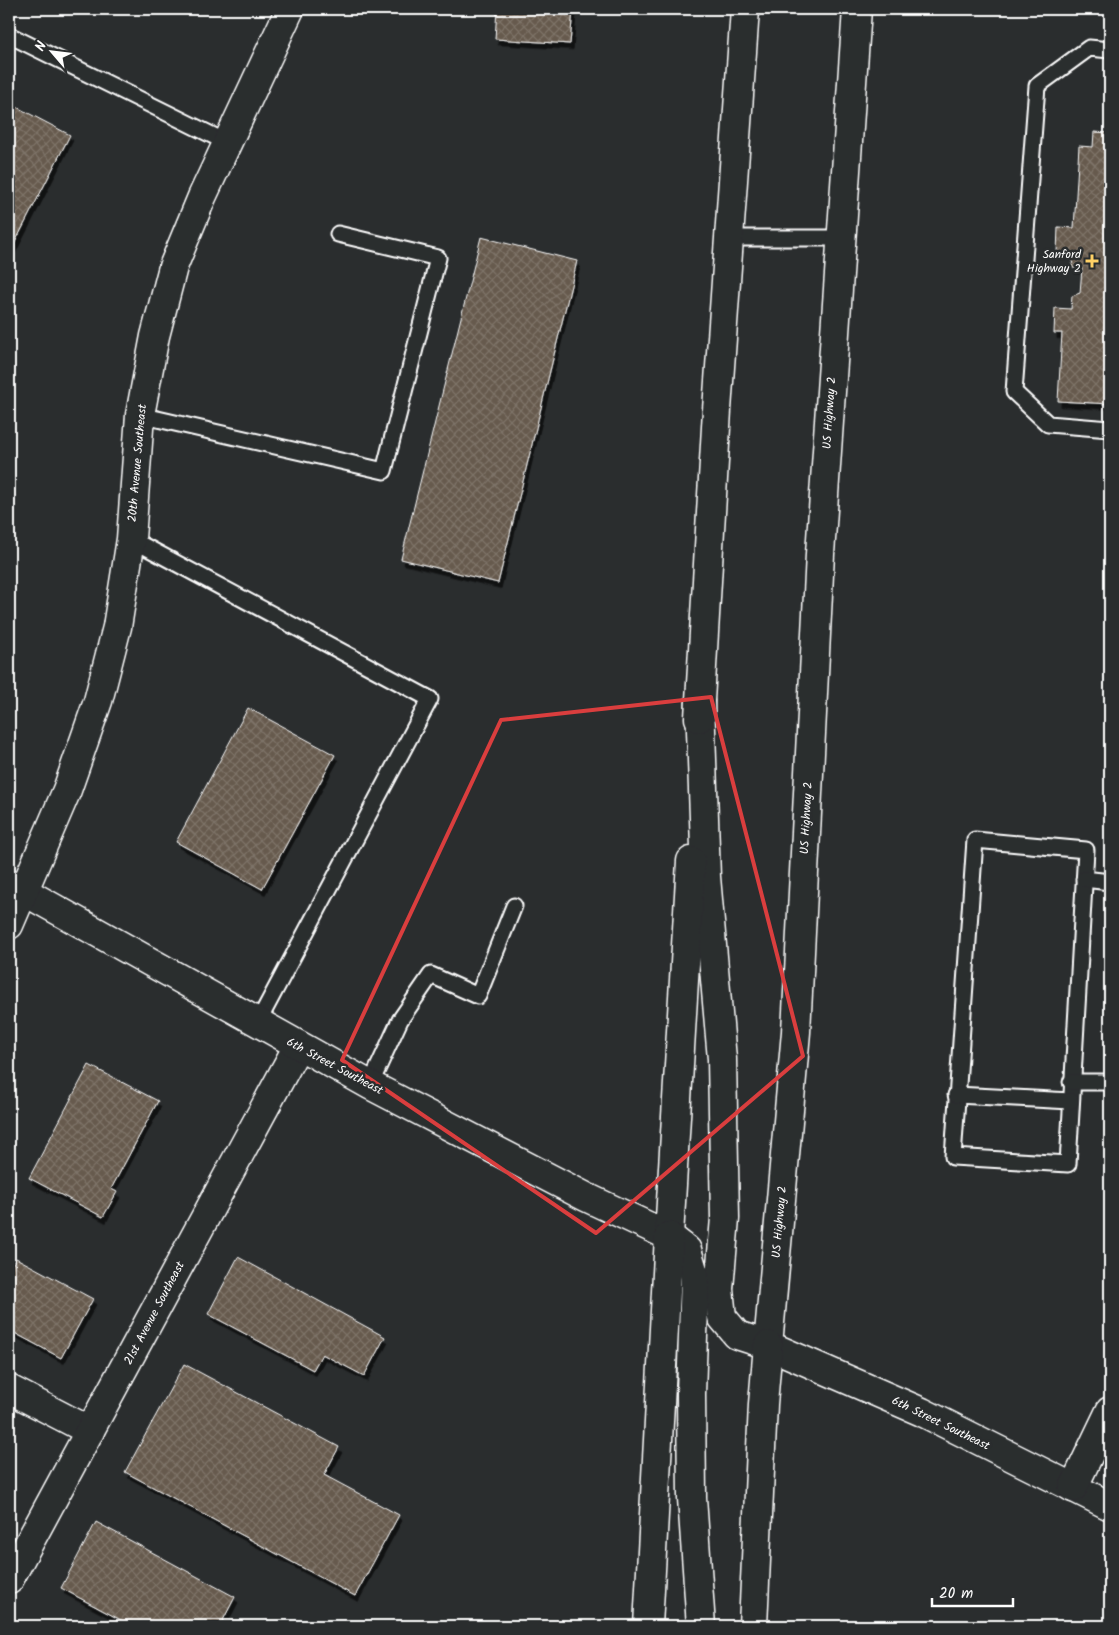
<svg xmlns="http://www.w3.org/2000/svg" width="1119" height="1635" viewBox="0 0 1119 1635" font-family="Kalam,sans-serif">
<style>
.building{fill:url(#building-cross-hatch);stroke:#fff;filter:url(#shadow)}
.lines{fill:none;stroke-linecap:round;stroke-linejoin:round}
.service-casing{stroke:#fff;stroke-width:19}
.minor-casing{stroke:#fff;stroke-width:31}
.tertiary-casing{stroke:#fff;stroke-width:31}
.trunk-casing{stroke:#fff;stroke-width:31}
.motorway-casing{stroke:#fff;stroke-width:31}
.service{stroke:#2a2d2e;stroke-width:15}
.minor{stroke:#2a2d2e;stroke-width:28}
.tertiary{stroke:#2a2d2e;stroke-width:28}
.trunk{stroke:#2a2d2e;stroke-width:28}
.motorway{stroke:#2a2d2e;stroke-width:28}
.marked{fill:none;stroke:#da3e3e;stroke-width:4;stroke-linejoin:round}
.poi-dot{fill:#ffd166;stroke:#2a2d2e;stroke-width:2}
.labels{text-anchor:middle;stroke-width:5;stroke-linejoin:round;paint-order:stroke}
.poi-label{font-size:12px;fill:#fff;stroke:#2a2d2e;text-anchor:end}
.street-label{font-size:12px;fill:#fff;stroke:#2a2d2e}
</style>
<defs>
<pattern id="building-cross-hatch" width="8" height="8" patternUnits="userSpaceOnUse" patternTransform="scale(1.25)"><rect width="8" height="8" fill="#665a4d"/><path d="M0 0l8 8M0 8l8-8" fill="none" stroke="#7d7368"/></pattern>
<filter id="shadow"><feDropShadow dx="3" dy="5.5" stdDeviation="0" flood-color="#0009"/></filter>
</defs>
<rect width="100%" height="100%" fill="#2a2d2e"/>
<filter id="ink" filterUnits="userSpaceOnUse"><feTurbulence type="fractalNoise" baseFrequency=".02" numOctaves="2"/><feDisplacementMap in="SourceGraphic" scale="10" xChannelSelector="R" yChannelSelector="G"/><feConvolveMatrix kernelMatrix="1 2 1 2 8 2 1 2 1" color-interpolation-filters="sRGB"/></filter>
<g filter="url(#ink)">
<!-- building -->
<g class="building">
<path d="M497,9H573L570,44L495,39Z"/>
<path d="M9,103L70,135L9,254Z"/>
<path d="M1094,132L1110,133V404L1058,401L1062,333H1054L1055,308L1071,309L1072,296L1080,293L1082,268H1072L1073,254L1057,253L1058,227L1074,228L1079,146L1093,147Z"/>
<path d="M481,237L577,261L498,583L401,559Z"/>
<path d="M248,708L335,755L262,889L176,842Z"/>
<path d="M89,1065L158,1101L111,1189L117,1192L103,1217L29,1178Z"/>
<path d="M238,1257L385,1337L364,1376L322,1354L313,1370L208,1314Z"/>
<path d="M16,1258L93,1299L61,1358L9,1330V1271Z"/>
<path d="M184,1364L339,1447L324,1475L399,1515L355,1596L125,1472Z"/>
<path d="M96,1522L235,1597L220,1626H132L61,1588Z"/>
</g>
<g class="lines">
<!-- service casing -->
<g class="service-casing">
<g id="service">
<path d="M9,35L228,143"/>
<path d="M1110,50L1089,48L1037,86L1014,392L1048,424L1110,429"/>
<path d="M729,238H841"/>
<path d="M140,415L384,471L438,258L338,234"/>
<path d="M131,539L430,699L257,1024"/>
<path d="M975,840L1086,850L1068,1164L953,1157Z"/>
<path d="M1084,879L1110,882"/>
<path d="M1071,1082H1110"/>
<path d="M370,1085L400,1020L431,975L478,996L514,906"/>
<path d="M956,1095L1071,1101"/>
</g>
</g>
<!-- minor casing -->
<g class="minor-casing">
<g id="minor">
<path d="M9,1389L90,1431"/>
<path d="M9,1580L298,1046"/>
</g>
</g>
<!-- tertiary casing -->
<g class="tertiary-casing">
<g id="tertiary">
<path d="M9,883L370,1085L586,1197L669,1236"/>
<path d="M9,925L67,790L98,701L117,627L131,539L140,415L155,336L173,267L202,197L290,9"/>
<path d="M768,1345L922,1412L1110,1506"/>
<path d="M1073,1488L1110,1411"/>
</g>
</g>
<!-- trunk casing -->
<g class="trunk-casing">
<g id="trunk">
<path d="M700,701L706,877L722,1059L725,1218L719,1289L722,1317L737,1335L768,1345L796,1032L820,554L857,9"/>
<path d="M699,718L717,410L745,9"/>
<path d="M669,1236L691,861"/>
</g>
</g>
<!-- motorway casing -->
<g class="motorway-casing">
<g id="motorway">
<path d="M669,1236L687,1250L695,1277L691,1394L692,1498L701,1626"/>
<path d="M648,1626L669,1236"/>
<path d="M753,1626L763,1404L768,1345"/>
</g>
</g>
<!-- service -->
<use href="#service" class="service"/>
<!-- minor -->
<use href="#minor" class="minor"/>
<!-- tertiary -->
<use href="#tertiary" class="tertiary"/>
<!-- trunk -->
<use href="#trunk" class="trunk"/>
<!-- motorway -->
<use href="#motorway" class="motorway"/>
</g>
</g>
<!-- marked area -->
<path class="marked" d="M711,697L803,1056L596,1233L342,1060L501,720Z"/>
<!-- markers -->
<path class="poi-dot" d="M1089.5 253.5h5v5h5v5h-5v5h-5v-5h-5v-5h5z"/>
<g class="labels">
<!-- poi labels -->
<g class="poi-label">
<text x="1081" y="258">Sanford<tspan x="1081" dy="14">Highway 2</tspan></text>
</g>
<!-- street labels -->
<g class="street-label">
<text transform="translate(829 413) rotate(-86)" y="4">US Highway 2</text>
<text transform="translate(137 463) rotate(-85)" y="4">20th Avenue Southeast</text>
<text transform="translate(806 818) rotate(-87)" y="4">US Highway 2</text>
<text transform="translate(335 1066) rotate(28)" y="4">6th Street Southeast</text>
<text transform="translate(779 1222) rotate(-85)" y="4">US Highway 2</text>
<text transform="translate(154 1313) rotate(-62)" y="4">21st Avenue Southeast</text>
<text transform="translate(941 1423) rotate(26)" y="4">6th Street Southeast</text>
</g>
</g>
<!-- margin -->
<rect width="1119" height="1635" fill="none" stroke="#2a2d2e" stroke-width="30"/>
<rect x="15" y="15" width="1089" height="1605" fill="none" stroke="#fff" stroke-width="2" filter="url(#ink)"/>
<!-- north arrow -->
<g transform="translate(52 52) rotate(298)" stroke="#2a2d2e" stroke-width="4" paint-order="stroke">
<path d="M0-4L9 19L0 12L-9 19Z" fill="#ffffff"/>
<text y="-8" font-size="14" font-weight="bold" text-anchor="middle" fill="#ffffff">N</text>
</g>
<!-- scale -->
<path d="M932 1598v8h81v-8" fill="none" stroke="#ffffff" stroke-width="2.5"/>
<text x="939" y="1598" font-size="15" fill="#ffffff" stroke="#2a2d2e" stroke-width="4" paint-order="stroke">20 m</text>
</svg>
